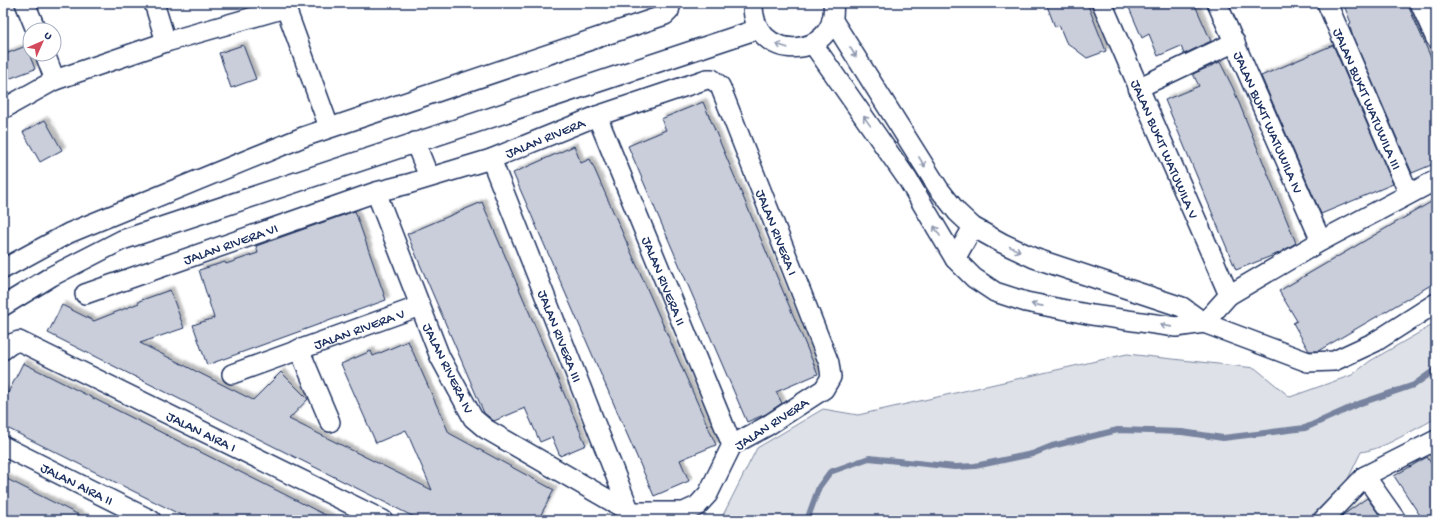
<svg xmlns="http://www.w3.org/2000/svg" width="1439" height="523" viewBox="0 0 1439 523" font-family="'Gochi Hand',sans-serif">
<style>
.green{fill:#dee1e7;stroke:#7c88a2}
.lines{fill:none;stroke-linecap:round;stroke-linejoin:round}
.stream{stroke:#77839f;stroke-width:6}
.building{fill:#caceda;stroke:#1b2f5e;filter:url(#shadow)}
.street-casing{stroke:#1b2f5e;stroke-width:22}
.street{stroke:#fff;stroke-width:19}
.oneway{stroke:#8d97ae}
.labels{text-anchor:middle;stroke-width:4;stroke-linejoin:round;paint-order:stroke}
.street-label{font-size:14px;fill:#1b2f5e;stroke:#fff}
</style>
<defs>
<filter id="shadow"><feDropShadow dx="3.5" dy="-3.5" stdDeviation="1" flood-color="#0004"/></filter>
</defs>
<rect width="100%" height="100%" fill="#fff"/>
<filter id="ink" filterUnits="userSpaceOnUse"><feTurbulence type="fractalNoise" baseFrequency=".025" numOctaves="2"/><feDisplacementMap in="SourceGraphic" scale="8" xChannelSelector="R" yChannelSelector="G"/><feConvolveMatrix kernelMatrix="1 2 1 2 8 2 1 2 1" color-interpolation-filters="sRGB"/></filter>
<g filter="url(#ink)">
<!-- green -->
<path class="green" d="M1436,323V417C1429,423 1421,426 1412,431C1395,440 1380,449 1361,452L1347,481L1307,520H716L721,519L757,448L823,409L858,415L1127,354L1255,368L1290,397L1352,375L1370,361Z"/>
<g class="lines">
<!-- stream -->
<path class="stream" d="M807,520L819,487L830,472L869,458L955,467L975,466L1032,454L1052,446L1118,430L1182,432L1223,438L1305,428L1361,403L1414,385L1436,369"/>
</g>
<!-- building -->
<g class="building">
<path d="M1046,3H1087L1106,51L1087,58L1066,42L1059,25L1055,27Z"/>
<path d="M1127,3H1194L1211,41L1184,54L1181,46L1158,56L1149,34L1142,38Z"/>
<path d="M1343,3H1407L1436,69V163L1412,173L1353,37L1349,24L1351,23Z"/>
<path d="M243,45L256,79L231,88L219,53Z"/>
<path d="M1333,45L1393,184L1321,214L1261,76Z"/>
<path d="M26,46L35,69L3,81V55Z"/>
<path d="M1220,62L1233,88L1296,243L1279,253L1236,270L1165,100L1199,86L1193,74Z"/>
<path d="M703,102L818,374L776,392L782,403L766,414L747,422L628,146L666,130L661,119Z"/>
<path d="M45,120L62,150L40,162L23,132Z"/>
<path d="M574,146L581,163L590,159L716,445L680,460L689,481L654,496L513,173Z"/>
<path d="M1436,199V282L1318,351H1309L1293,323L1297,321L1279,291Z"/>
<path d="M482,202L586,445L560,456L552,437L540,442L525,408L494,421L484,413L407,234Z"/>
<path d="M355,211L386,300L207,365L193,325L214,318L199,270L225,262L226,264L258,253L256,246Z"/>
<path d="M170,290L184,328L140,343L253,400L281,372L308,399L289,419L432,490L406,430L376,443L341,364L371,351L373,356L408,341L449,433L554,490L538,520H420L48,333L62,305L94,321L139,303V301Z"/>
<path d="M23,363L282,493L335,520H191L3,426V390L8,393Z"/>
<path d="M1427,457L1436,471V520H1423L1394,476Z"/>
<path d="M3,477L89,520H3Z"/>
<path d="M1367,498L1383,520H1338L1343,515Z"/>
</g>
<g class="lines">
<!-- street casing -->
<g class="street-casing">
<g id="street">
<path d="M25,3L36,30"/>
<path d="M154,3L166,42"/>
<path d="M284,3L329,127"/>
<path d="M753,3C751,65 840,60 833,3"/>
<path id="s1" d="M1102,3L1229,295"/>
<path id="s2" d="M1217,3L1321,241"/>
<path id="s3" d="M1327,3L1409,194"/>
<path d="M1420,3L1436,39"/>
<path d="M832,19L939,189L957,212L973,227L1002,243L1034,258L1182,307L1204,323L1308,362L1334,361L1375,342L1436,303"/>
<path d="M813,44L908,180L955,259L974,278L995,292L1026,302L1092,315L1176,327L1204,323L1229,295L1321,241L1436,180"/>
<path d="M45,54L55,80"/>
<path d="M1138,88L1235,42"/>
<path d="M3,109L55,80L166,42L285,8"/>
<path id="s4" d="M597,116L732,445"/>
<path d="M415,142L429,177"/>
<path id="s5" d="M491,159L630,512"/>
<path d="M955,259L973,227"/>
<path d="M3,269L69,233L303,137L665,15L669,11L671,3"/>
<path id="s6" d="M85,294L376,192L408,184L491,159L597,116L707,79H712L720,86L829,363L831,377L824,389L767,426L732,445L708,494L697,506L684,512H630L486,429L473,418L440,357L376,192"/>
<path d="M3,306L52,276L122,240L758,29"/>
<path d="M299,349L330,422"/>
<path id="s7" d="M3,350L11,344L19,341L383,520"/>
<path id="s8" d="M232,374L420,306"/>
<path id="s9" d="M3,446L151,520"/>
<path d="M1365,476L1396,520"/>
<path d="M1323,520L1365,476L1436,440"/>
</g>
</g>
<!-- street -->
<use href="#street" class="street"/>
</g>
<!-- one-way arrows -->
<defs><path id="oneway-shaft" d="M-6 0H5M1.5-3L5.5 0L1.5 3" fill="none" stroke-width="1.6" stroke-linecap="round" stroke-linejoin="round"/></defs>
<g class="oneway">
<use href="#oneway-shaft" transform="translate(782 46) rotate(-162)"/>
<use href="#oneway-shaft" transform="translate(853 52) rotate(58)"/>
<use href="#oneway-shaft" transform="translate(867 121) rotate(-125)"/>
<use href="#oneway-shaft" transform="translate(922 162) rotate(58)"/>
<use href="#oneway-shaft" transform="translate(937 231) rotate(-121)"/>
<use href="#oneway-shaft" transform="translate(1015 249) rotate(25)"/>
<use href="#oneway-shaft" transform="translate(1037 305) rotate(-169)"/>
<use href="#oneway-shaft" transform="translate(1166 326) rotate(-172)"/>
</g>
</g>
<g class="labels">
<!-- street labels -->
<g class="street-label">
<text dy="5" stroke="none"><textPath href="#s3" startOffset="104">JALAN BUKIT WATUWILA III</textPath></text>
<text dy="5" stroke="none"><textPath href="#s2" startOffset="130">JALAN BUKIT WATUWILA IV</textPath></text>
<text dy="5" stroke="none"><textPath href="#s6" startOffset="486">JALAN RIVERA</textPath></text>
<text dy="5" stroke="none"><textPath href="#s1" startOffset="159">JALAN BUKIT WATUWILA V</textPath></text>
<text dy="5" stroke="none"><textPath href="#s6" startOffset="831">JALAN RIVERA I</textPath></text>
<text dy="5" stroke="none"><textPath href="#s6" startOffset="154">JALAN RIVERA VI</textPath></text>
<text dy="5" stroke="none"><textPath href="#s4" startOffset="178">JALAN RIVERA II</textPath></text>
<text dy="5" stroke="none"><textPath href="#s8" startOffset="135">JALAN RIVERA V</textPath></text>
<text dy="5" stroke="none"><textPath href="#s5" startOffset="190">JALAN RIVERA III</textPath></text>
<text transform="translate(449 368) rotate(64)" y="5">JALAN RIVERA IV</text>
<text transform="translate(771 423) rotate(-33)" y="5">JALAN RIVERA</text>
<text dy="5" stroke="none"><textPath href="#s7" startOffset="222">JALAN AIRA I</textPath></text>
<text dy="5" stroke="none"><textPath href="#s9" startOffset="83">JALAN AIRA II</textPath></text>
</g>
</g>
<!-- margin -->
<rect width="1439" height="523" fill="none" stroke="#fff" stroke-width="16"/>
<rect x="8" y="8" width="1423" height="507" fill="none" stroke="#1b2f5e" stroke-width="1.5" filter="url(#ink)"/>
<!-- north arrow -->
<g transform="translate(42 42) rotate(45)"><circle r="19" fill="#ffffff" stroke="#a4acbf"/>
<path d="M0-3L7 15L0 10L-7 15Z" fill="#d1495b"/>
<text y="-6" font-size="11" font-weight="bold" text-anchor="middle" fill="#1b2f5e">U</text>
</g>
</svg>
